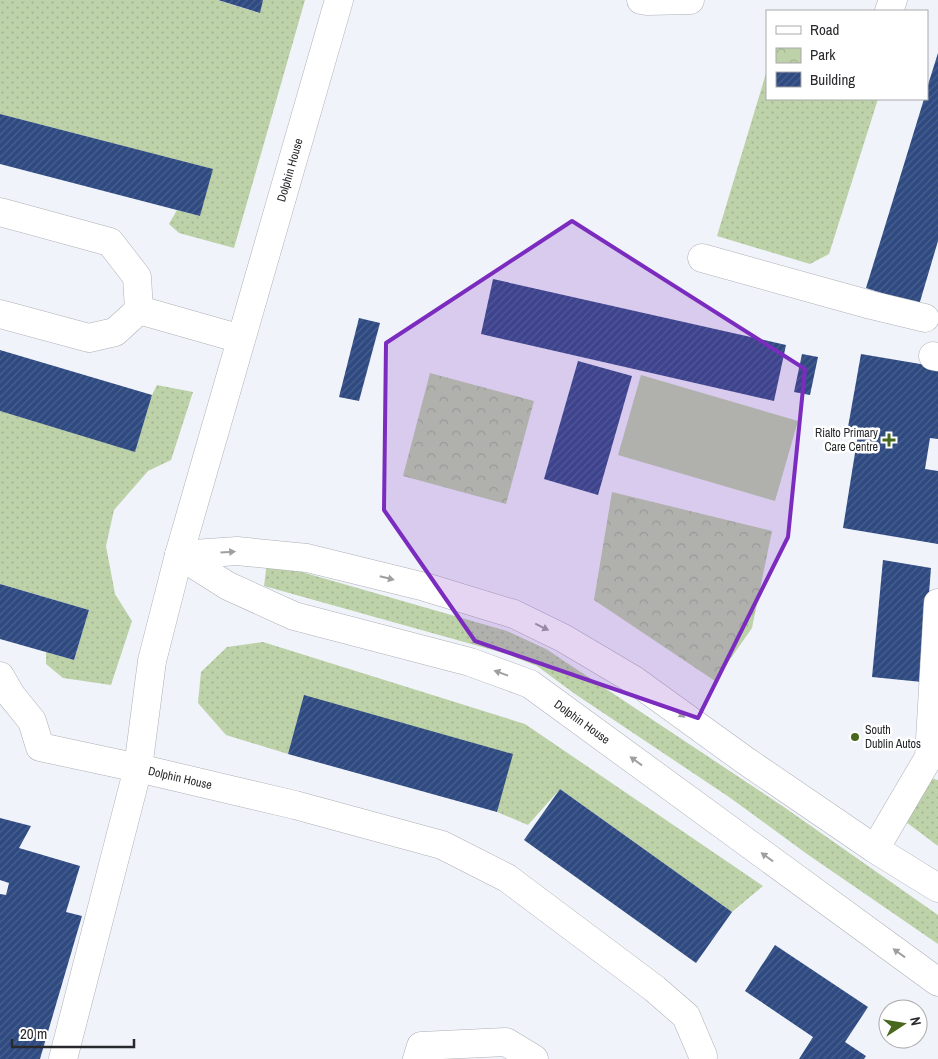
<svg xmlns="http://www.w3.org/2000/svg" width="938" height="1059" viewBox="0 0 938 1059" font-family="'Archivo Narrow',sans-serif">
<style>
.grass{fill:url(#grass-dots)}
.park{fill:url(#park-crowns)}
.garden{fill:#bdd2a8}
.building{fill:url(#building-hatch)}
.lines{fill:none;stroke-linecap:round;stroke-linejoin:round}
.minor-casing{stroke:#adb0b6;stroke-width:29}
.minor{stroke:#fff;stroke-width:28}
.oneway{fill:#9e9fa0}
.marked{fill:#7b2cbf;fill-opacity:0.2;stroke:#7b2cbf;stroke-width:4;stroke-linejoin:round}
.poi-dot{fill:#48681d;stroke:#fff;stroke-width:2}
.labels{text-anchor:middle;stroke-width:5;stroke-linejoin:round;paint-order:stroke}
.street-label{font-size:12px;fill:#28292c;stroke:#fff}
.poi-label{font-size:12px;fill:#28292c;stroke:#fff;text-anchor:end}
</style>
<defs>
<pattern id="grass-dots" width="8" height="8" patternUnits="userSpaceOnUse" patternTransform="scale(1.25)"><rect width="8" height="8" fill="#bdd2a8"/><path d="M2 2h.1M6 6h.1" fill="none" stroke="#a2b491" stroke-width="1.8" stroke-linecap="round"/></pattern>
<pattern id="park-crowns" width="20" height="18" patternUnits="userSpaceOnUse" patternTransform="scale(1.25)"><rect width="20" height="18" fill="#bdd2a8"/><path d="M2 6a3 3 0 1 1 6 0M12 15a3 3 0 1 1 6 0" fill="none" stroke="#a2b491"/></pattern>
<pattern id="building-hatch" width="6" height="6" patternUnits="userSpaceOnUse" patternTransform="scale(1.25)"><rect width="6" height="6" fill="#2e4a81"/><path d="M-1 1l2-2M0 6l6-6M5 7l2-2" fill="none" stroke="#4b618e"/></pattern>
</defs>
<rect width="100%" height="100%" fill="#f0f3fa"/>
<!-- grass -->
<g class="grass">
<path d="M0,0H217L259,13L263,0H305L234,248L179,233L169,224L177,210L200,216L212,169L0,114Z"/>
<path d="M767,70V99H878L829,254L810,264L717,236Z"/>
<path d="M157,385L193,392L171,460L148,471L114,510L106,546L115,594L132,621L111,685L63,678L46,664V652L74,660L89,610L0,584V411L135,451L152,395Z"/>
<path d="M267,562L507,631L546,649L781,805L938,915V944L807,854L729,797L575,694L537,666L507,654L264,586Z"/>
<path d="M263,642L525,724L763,886L732,912L560,789L528,825L497,812L512,754L305,696L288,754L226,735L198,703L201,672L227,647Z"/>
<path d="M929,778L938,780V846L906,822Z"/>
</g>
<!-- park -->
<g class="park">
<path d="M430,373L534,401L506,504L403,476Z"/>
<path d="M612,492L772,531L752,628L715,681L594,600Z"/>
</g>
<!-- garden -->
<path class="garden" d="M641,375L798,421L775,501L618,455Z"/>
<!-- building -->
<g class="building">
<path d="M218,0H263L260,13Z"/>
<path d="M938,53V241L919,305L866,288L924,99H927V88Z"/>
<path d="M0,114L213,169L200,216L0,164Z"/>
<path d="M493,279L786,345L774,401L481,334Z"/>
<path d="M359,318L380,323L359,401L339,397Z"/>
<path d="M0,350L152,395L135,452L0,411Z"/>
<path d="M802,354L818,357L810,395L794,392Z"/>
<path d="M861,354L938,367V439L930,438L925,469L938,471V544L843,528L859,428L848,427Z"/>
<path d="M578,361L632,376L598,495L544,479Z"/>
<path d="M883,560L931,568L922,682L872,677Z"/>
<path d="M0,584L89,610L74,660L0,639Z"/>
<path d="M304,695L513,754L497,812L288,754Z"/>
<path d="M560,789L732,912L696,963L524,840Z"/>
<path d="M0,818L31,826L19,848L80,866L66,912L82,916L40,1059H0V894L6,895L9,883L0,880Z"/>
<path d="M775,945L868,1007L845,1042L866,1056L864,1059H799L813,1037L745,991Z"/>
</g>
<g class="lines">
<!-- minor casing -->
<g class="minor-casing">
<g id="minor">
<path d="M641,0L647,1L690,0"/>
<path d="M889,11L893,0"/>
<path d="M0,212L110,242L137,277L139,310"/>
<path d="M702,258L871,305L925,318"/>
<path d="M139,310L241,339"/>
<path d="M0,314L89,338L115,332L139,310"/>
<path d="M933,356L938,357"/>
<path d="M179,555L228,586L294,616L470,662L530,684L938,982"/>
<path d="M179,555L237,551L307,558L425,587L514,614L563,638L634,680L746,761L875,849L938,888"/>
<path d="M0,676L11,695L32,721L40,747L138,768L295,805L442,845L507,878L655,989L686,1016L703,1056"/>
<path d="M875,849L929,757L938,603"/>
<path d="M63,1059L138,768L152,661L179,555L339,0"/>
<path d="M417,1059L421,1046L506,1042L534,1059"/>
</g>
</g>
<!-- minor -->
<use href="#minor" class="minor"/>
</g>
<!-- one-way arrows -->
<defs><path id="oneway-solid" d="M-6-.8H1V-3.2L6.5 0L1 3.2V.8H-6Z" transform="scale(1.25)"/></defs>
<g class="oneway">
<use href="#oneway-solid" transform="translate(228 552) rotate(-4)"/>
<use href="#oneway-solid" transform="translate(387 578) rotate(14)"/>
<use href="#oneway-solid" transform="translate(542 627) rotate(26)"/>
<use href="#oneway-solid" transform="translate(501 673) rotate(-160)"/>
<use href="#oneway-solid" transform="translate(679 713) rotate(36)"/>
<use href="#oneway-solid" transform="translate(636 761) rotate(-144)"/>
<use href="#oneway-solid" transform="translate(767 857) rotate(-144)"/>
<use href="#oneway-solid" transform="translate(899 953) rotate(-144)"/>
</g>
<!-- marked area -->
<path class="marked" d="M572,221L805,369L788,537L698,718L475,641L384,510L386,343Z"/>
<!-- markers -->
<g class="poi-dot">
<path d="M886.5 432.5h5v5h5v5h-5v5h-5v-5h-5v-5h5z"/>
<circle cx="855" cy="737" r="5"/>
</g>
<g class="labels">
<!-- street labels -->
<g class="street-label">
<text transform="translate(290 170) rotate(-74)" y="4">Dolphin House</text>
<text transform="translate(582 722) rotate(36)" y="4">Dolphin House</text>
<text transform="translate(180 778) rotate(13)" y="4">Dolphin House</text>
</g>
<!-- poi labels -->
<g class="poi-label">
<text x="878" y="437">Rialto Primary<tspan x="878" dy="14">Care Centre</tspan></text>
<text x="865" y="734" text-anchor="start">South<tspan x="865" dy="14">Dublin Autos</tspan></text>
</g>
</g>
<!-- legend -->
<rect x="766" y="10" width="162" height="90" fill="#ffffff" stroke="#a9a9ab"/>
<rect x="776" y="26" width="25" height="8" fill="#ffffff" stroke="#a9a9ab"/>
<text x="810" y="35" font-size="15" fill="#28292c">Road</text>
<rect x="776" y="48" width="25" height="15" fill="url(#park-crowns)" stroke="#a9a9ab"/>
<text x="810" y="60" font-size="15" fill="#28292c">Park</text>
<rect x="776" y="72" width="25" height="15" fill="url(#building-hatch)" stroke="#a9a9ab"/>
<text x="810" y="85" font-size="15" fill="#28292c">Building</text>
<!-- north arrow -->
<g transform="translate(903 1024) rotate(78)"><circle r="24" fill="#ffffff" stroke="#a9a9ab"/>
<path d="M0-4L9 19L0 12L-9 19Z" fill="#48681d"/>
<text y="-8" font-size="14" font-weight="bold" text-anchor="middle" fill="#28292c">N</text>
</g>
<!-- scale -->
<path d="M12 1039v8h122v-8" fill="none" stroke="#28292c" stroke-width="2.5"/>
<text x="20" y="1039" font-size="15" fill="#28292c" stroke="#ffffff" stroke-width="4" paint-order="stroke">20 m</text>
</svg>
